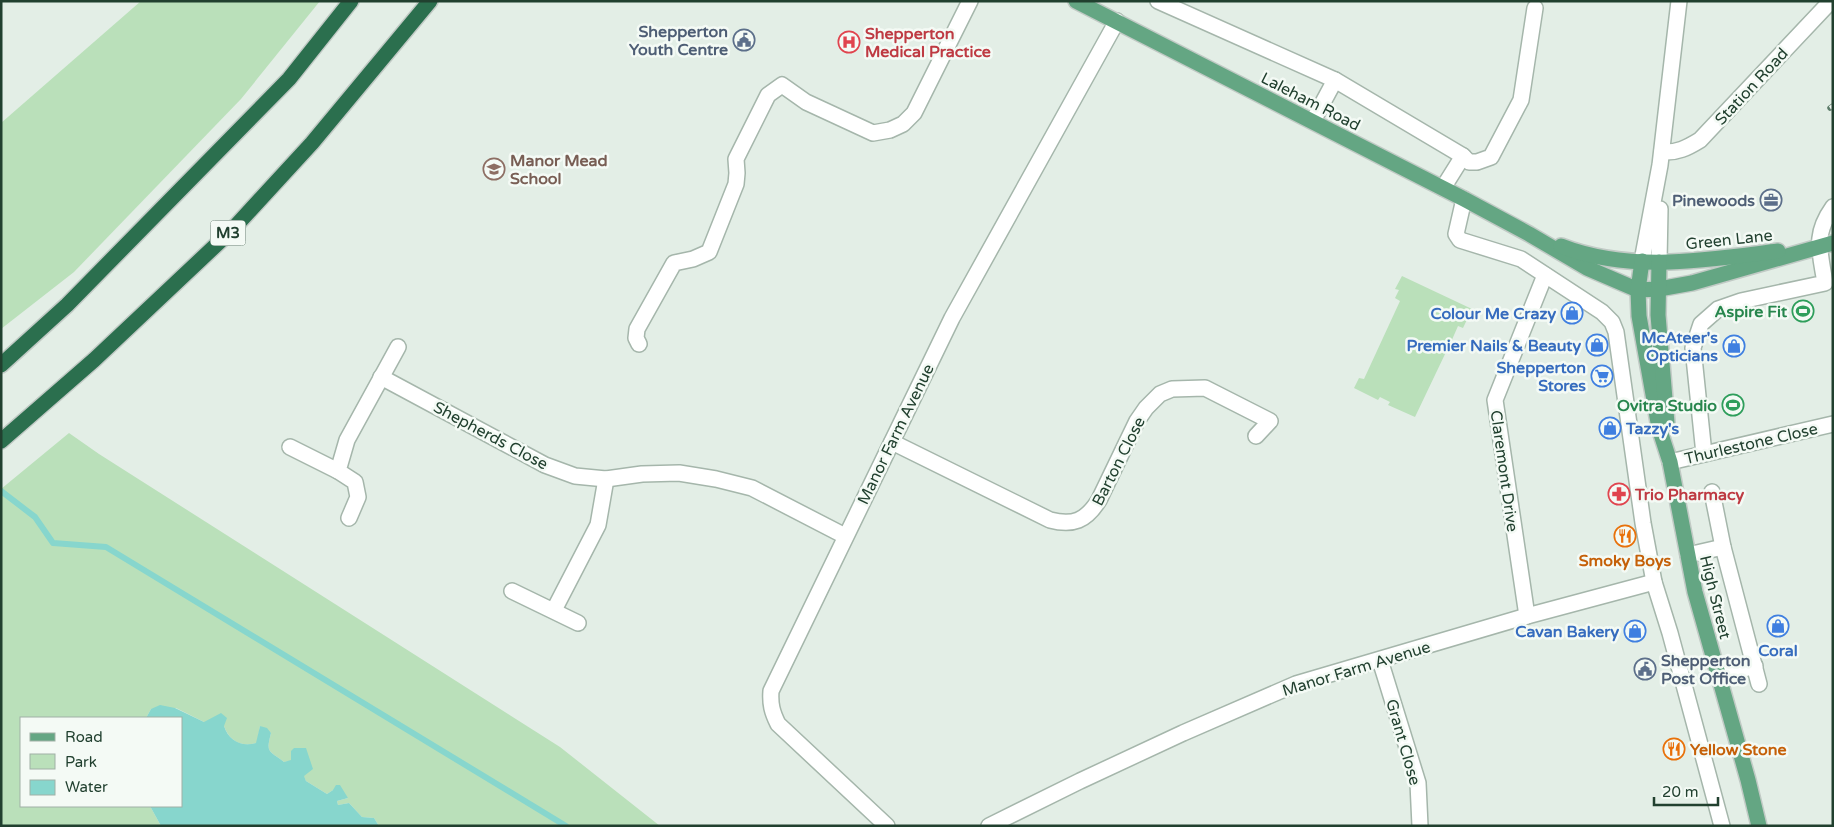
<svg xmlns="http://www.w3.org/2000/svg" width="1834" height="827" viewBox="0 0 1834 827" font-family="'Varela Round',sans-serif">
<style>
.green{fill:#bae0ba}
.water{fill:#87d6cd}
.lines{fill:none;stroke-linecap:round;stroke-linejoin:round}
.stream{stroke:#87d6cd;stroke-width:6}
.minor-casing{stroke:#a5b6ab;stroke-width:18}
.major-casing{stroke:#c1cac5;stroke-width:18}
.highway-casing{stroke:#c1cac5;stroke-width:18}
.minor{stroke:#fff;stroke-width:15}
.major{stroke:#64a683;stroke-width:15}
.highway{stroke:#2b6f4e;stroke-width:15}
.rail-casing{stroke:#5c7c6a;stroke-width:5.5}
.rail{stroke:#f4faf5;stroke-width:4;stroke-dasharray:11;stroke-linecap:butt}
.labels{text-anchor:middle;stroke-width:5;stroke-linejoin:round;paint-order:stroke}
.shield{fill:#f4faf5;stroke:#60786a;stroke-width:1}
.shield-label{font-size:15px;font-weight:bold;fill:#21402f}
.service-label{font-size:16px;font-weight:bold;fill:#4e5e75;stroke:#f4faf5;text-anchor:end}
.health-label{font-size:16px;font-weight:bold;fill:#be3a42;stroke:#f4faf5;text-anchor:start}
.street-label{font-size:16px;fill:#21402f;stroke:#f4faf5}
.education-label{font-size:16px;font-weight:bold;fill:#785e54;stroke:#f4faf5;text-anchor:start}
.leisure-label{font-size:16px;font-weight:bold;fill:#27864d;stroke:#f4faf5;text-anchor:end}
.shop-label{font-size:16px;font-weight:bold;fill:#366cbe;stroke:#f4faf5;text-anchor:end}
.food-label{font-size:16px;font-weight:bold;fill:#c56008;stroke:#f4faf5}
</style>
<rect width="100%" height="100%" fill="#e3eee6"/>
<!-- green -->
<g class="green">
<path d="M141,1H320L241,99L74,272L1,329V123Z"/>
<path d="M1402,276L1472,309L1463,328L1458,326L1451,342L1446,341L1442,351L1446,352L1415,417L1388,405L1390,402L1380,397L1378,400L1354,388L1359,378L1364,379L1400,301L1395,298L1399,290L1395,289Z"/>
<path d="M69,433L99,454L560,747L660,826H379L374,818L362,817L349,803L338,805L337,801L348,798L333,790L327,794L306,781L291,751V761L284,762C268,750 266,753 271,733L260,726L257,743C241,747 230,742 224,726L204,722L176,708L151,709L146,718H21V806H150L161,826H1V489Z"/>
</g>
<!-- water -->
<path class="water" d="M160,705L175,708L204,722L221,713L227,718L224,726C229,741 241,747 256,743L260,726L267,728L271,733C266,753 268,750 284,762L291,760V751L294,748H306L313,769L304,776L306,781L327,794L333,790L336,785H340L348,798L337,801L338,805L349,803L362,817L374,818L379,826H161L150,806H181V718H146L151,709Z"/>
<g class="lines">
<!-- stream -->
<path class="stream" d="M1,491L35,517L53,543L106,547L566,826"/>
<!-- minor casing -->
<g class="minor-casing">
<g id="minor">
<path d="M1158,1L1335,80L1463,156L1469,162H1477L1491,157L1521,100L1535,8"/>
<path d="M1313,121L1335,80"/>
<path d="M1662,152C1677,153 1687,148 1700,140L1831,1"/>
<path d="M1443,188L1463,156"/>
<path d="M1464,199L1456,234L1460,240L1521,259L1602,312L1612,322L1616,332L1643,523L1654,582L1670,633L1722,826"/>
<path d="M1642,261L1660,165L1679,1"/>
<path d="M1659,262L1660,209"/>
<path d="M639,344L636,338L637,329L674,263L693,259L709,252L736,184L737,173L736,159L768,95L782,85L806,102L873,133L890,130L903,124L914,113L970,1"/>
<path d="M381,377L545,465L575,476L606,479L642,474L679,473L716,479L752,488L845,536"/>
<path d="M892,442L1050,520C1073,526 1086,521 1099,500L1137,421L1146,408L1160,394L1172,389L1205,388L1270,421L1256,436"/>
<path d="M290,447L338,471"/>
<path d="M1704,454L1693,348L1701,324L1718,309L1741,301L1825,283C1820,251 1813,235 1833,207"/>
<path d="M1670,462L1833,424"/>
<path d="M1712,492L1723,547L1759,684"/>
<path d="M349,518L358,497L355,482L338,471L347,440L398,347"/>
<path d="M1688,555L1723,547"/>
<path d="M512,591L578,623"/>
<path d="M554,610L598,525L606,479"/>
<path d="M1527,616L1495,400L1545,275"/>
<path d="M1380,660L1418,783L1420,826"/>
<path d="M1718,676L1755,666"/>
<path d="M887,826L778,724C772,712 770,704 771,691L952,318L1117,21"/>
<path d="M989,826L1080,781L1183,733L1296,684L1527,616L1654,582"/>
</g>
</g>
<!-- major casing -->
<g class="major-casing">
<g id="major">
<path d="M1076,1L1464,199L1529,234L1587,268L1638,290L1659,289L1692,283L1833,243"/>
<path d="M1561,246C1630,273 1707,260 1778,251"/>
<path d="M1642,261L1638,290L1639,316L1659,428L1670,462L1695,592L1748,780L1759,826"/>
<path d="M1659,262L1658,315L1667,423"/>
</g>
</g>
<!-- highway casing -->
<g class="highway-casing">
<g id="highway">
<path d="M1,365L67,305L289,79L351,1"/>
<path d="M1,441L94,360L232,230L312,143L430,1"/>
</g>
</g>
<!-- minor -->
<use href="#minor" class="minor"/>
<!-- major -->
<use href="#major" class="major"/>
<!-- highway -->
<use href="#highway" class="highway"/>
<!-- rail casing -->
<g class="rail-casing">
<path id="rail" d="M1830,108L1833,106"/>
</g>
<!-- rail -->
<use href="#rail" class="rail"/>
</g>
<!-- icons -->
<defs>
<g id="civic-ring" transform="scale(1.125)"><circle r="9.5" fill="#f4faf5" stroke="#5c6f8a" stroke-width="1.5"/><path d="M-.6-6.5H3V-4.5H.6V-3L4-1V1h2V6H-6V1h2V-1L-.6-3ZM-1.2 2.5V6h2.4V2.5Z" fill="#5c6f8a"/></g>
<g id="hospital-ring" transform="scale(1.125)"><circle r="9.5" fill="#f4faf5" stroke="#e0444e" stroke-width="1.5"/><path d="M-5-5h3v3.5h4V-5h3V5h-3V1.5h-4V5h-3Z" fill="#e0444e"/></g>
<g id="school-ring" transform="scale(1.125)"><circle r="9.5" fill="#f4faf5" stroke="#8d6e63" stroke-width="1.5"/><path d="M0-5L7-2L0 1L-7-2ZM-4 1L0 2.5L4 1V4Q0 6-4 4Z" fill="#8d6e63"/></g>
<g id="office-ring" transform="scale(1.125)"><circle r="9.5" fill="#f4faf5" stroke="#5c6f8a" stroke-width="1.5"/><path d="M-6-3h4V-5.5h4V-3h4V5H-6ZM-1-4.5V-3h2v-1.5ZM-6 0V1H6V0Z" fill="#5c6f8a"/></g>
<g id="stadium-ring" transform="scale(1.125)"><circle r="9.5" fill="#f4faf5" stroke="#2e9e5b" stroke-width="1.5"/><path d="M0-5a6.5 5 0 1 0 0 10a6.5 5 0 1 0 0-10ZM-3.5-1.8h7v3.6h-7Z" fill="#2e9e5b"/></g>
<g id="shop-ring" transform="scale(1.125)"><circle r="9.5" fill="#f4faf5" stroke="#3f7fe0" stroke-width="1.5"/><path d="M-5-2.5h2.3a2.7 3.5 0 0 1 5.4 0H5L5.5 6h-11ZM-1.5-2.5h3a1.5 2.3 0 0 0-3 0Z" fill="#3f7fe0"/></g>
<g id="supermarket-ring" transform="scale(1.125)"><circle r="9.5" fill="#f4faf5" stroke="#3f7fe0" stroke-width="1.5"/><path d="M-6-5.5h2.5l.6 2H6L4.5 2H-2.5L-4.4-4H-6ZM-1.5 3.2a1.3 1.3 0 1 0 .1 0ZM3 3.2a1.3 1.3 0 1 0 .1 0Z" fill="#3f7fe0"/></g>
<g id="pharmacy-ring" transform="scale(1.125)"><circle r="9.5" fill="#f4faf5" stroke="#e0444e" stroke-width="1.5"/><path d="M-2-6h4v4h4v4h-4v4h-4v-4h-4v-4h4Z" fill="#e0444e"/></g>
<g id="restaurant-ring" transform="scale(1.125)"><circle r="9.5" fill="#f4faf5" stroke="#e8710a" stroke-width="1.5"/><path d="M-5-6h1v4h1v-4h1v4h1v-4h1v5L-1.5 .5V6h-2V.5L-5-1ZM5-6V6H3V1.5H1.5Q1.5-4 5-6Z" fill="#e8710a"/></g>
</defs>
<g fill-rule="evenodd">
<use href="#civic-ring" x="744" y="40"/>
<use href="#hospital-ring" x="849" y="42"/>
<use href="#school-ring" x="494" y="169"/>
<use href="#office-ring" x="1771" y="200"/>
<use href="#stadium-ring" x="1803" y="311"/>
<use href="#shop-ring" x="1572" y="313"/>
<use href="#shop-ring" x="1597" y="345"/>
<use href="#shop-ring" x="1734" y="346"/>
<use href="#supermarket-ring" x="1602" y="376"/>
<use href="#stadium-ring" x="1733" y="405"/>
<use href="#shop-ring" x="1610" y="428"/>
<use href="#pharmacy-ring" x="1619" y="494"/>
<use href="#restaurant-ring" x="1625" y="536"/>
<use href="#shop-ring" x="1778" y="626"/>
<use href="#shop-ring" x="1635" y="631"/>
<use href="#civic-ring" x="1645" y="669"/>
<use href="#restaurant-ring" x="1674" y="749"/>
</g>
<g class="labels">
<!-- shield labels -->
<rect class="shield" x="210.5" y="220.5" width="35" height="25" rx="4"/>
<g class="shield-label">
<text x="228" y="238">M3</text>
</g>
<!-- service labels -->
<g class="service-label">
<text x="728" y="37">Shepperton<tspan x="728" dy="18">Youth Centre</tspan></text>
<text x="1755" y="206">Pinewoods</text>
<text x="1661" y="666" text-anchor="start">Shepperton<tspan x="1661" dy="18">Post Office</tspan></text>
</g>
<!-- health labels -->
<g class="health-label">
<text x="865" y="39">Shepperton<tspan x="865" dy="18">Medical Practice</tspan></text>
<text x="1635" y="500">Trio Pharmacy</text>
</g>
<!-- street labels -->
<g class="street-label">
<text transform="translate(1751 86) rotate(-47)" y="6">Station Road</text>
<text transform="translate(1311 101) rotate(27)" y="6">Laleham Road</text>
<text transform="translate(1729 239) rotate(-6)" y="6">Green Lane</text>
<text transform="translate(895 434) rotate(-64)" y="6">Manor Farm Avenue</text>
<text transform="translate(491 435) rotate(28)" y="6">Shepherds Close</text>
<text transform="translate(1751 443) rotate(-13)" y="6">Thurlestone Close</text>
<text transform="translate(1118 461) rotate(-63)" y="6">Barton Close</text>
<text transform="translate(1505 471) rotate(82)" y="6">Claremont Drive</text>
<text transform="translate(1716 597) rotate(76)" y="6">High Street</text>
<text transform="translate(1356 668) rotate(-17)" y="6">Manor Farm Avenue</text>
<text transform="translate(1404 742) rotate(74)" y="6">Grant Close</text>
</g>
<!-- education labels -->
<g class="education-label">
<text x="510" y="166">Manor Mead<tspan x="510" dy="18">School</tspan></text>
</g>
<!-- leisure labels -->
<g class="leisure-label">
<text x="1787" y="317">Aspire Fit</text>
<text x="1717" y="411">Ovitra Studio</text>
</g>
<!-- shop labels -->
<g class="shop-label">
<text x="1556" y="319">Colour Me Crazy</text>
<text x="1718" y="343">McAteer's<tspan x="1718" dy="18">Opticians</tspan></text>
<text x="1581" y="351">Premier Nails &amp; Beauty</text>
<text x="1586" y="373">Shepperton<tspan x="1586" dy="18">Stores</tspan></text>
<text x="1626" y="434" text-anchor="start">Tazzy's</text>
<text x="1619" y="637">Cavan Bakery</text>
<text x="1778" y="656" text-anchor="middle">Coral</text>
</g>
<!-- food labels -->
<g class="food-label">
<text x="1625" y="566">Smoky Boys</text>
<text x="1690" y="755" text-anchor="start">Yellow Stone</text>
</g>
</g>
<!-- border -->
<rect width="1834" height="827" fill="none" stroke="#21402f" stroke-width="5"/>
<!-- legend -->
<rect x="20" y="717" width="162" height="90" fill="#f4faf5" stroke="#a0b0a6"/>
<rect x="30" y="733" width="25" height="8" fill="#64a683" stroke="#a0b0a6"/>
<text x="65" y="742" font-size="15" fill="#21402f">Road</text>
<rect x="30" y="754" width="25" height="15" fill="#bae0ba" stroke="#a0b0a6"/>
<text x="65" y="767" font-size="15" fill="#21402f">Park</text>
<rect x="30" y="780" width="25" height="15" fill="#87d6cd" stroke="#a0b0a6"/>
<text x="65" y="792" font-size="15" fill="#21402f">Water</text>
<!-- scale -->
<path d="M1654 797v8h64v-8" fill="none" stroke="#21402f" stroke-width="2.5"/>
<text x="1662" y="797" font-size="15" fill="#21402f" stroke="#f4faf5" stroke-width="4" paint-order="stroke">20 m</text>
</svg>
